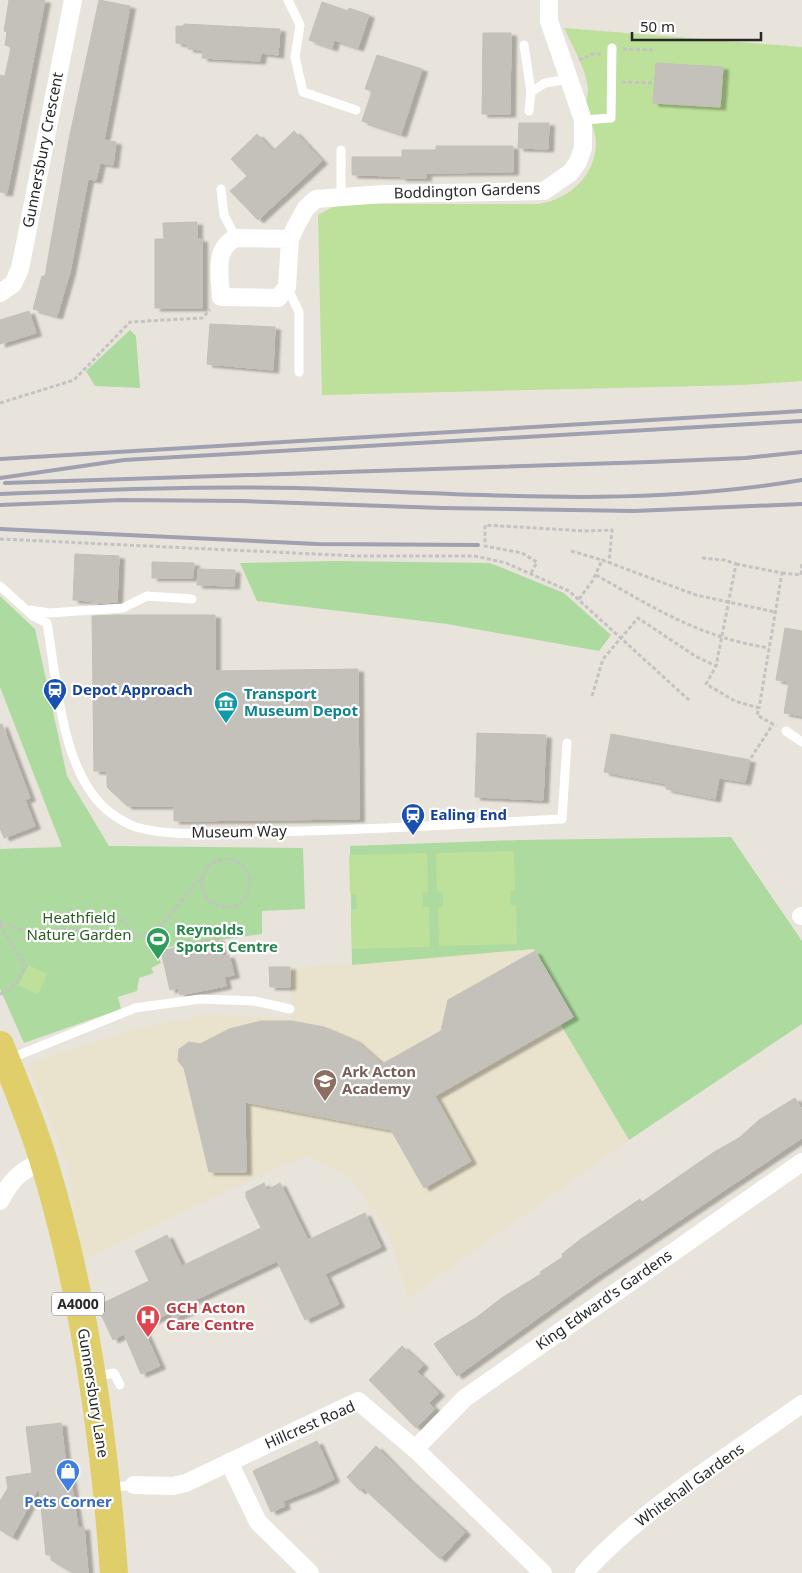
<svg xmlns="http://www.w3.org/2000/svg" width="802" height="1573" viewBox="0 0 802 1573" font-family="'Noto Sans',sans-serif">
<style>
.education{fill:#e9e2cc}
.green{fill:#adda9e}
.pitch{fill:#bde09a}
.building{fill:#c4c1bb;stroke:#c4c0b5;filter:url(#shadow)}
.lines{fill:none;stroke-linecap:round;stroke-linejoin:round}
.path{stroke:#c3c3c3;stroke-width:3;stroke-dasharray:4 2.5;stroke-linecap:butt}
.service{stroke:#fff;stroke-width:9}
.minor{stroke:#fff;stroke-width:18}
.primary{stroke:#e0ce6a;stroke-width:28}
.rail{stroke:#9fa0b0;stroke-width:4}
.labels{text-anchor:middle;stroke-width:4.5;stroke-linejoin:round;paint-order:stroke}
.shield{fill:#fff;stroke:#686868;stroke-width:1}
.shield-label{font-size:14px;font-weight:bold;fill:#282828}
.street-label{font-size:15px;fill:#282828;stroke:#fff}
.transit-label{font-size:15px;font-weight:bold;fill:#164399;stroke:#fff;text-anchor:start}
.culture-label{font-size:15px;font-weight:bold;fill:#0d838f;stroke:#fff;text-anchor:start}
.park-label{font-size:15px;fill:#295c21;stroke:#fff}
.leisure-label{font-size:15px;font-weight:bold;fill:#27864d;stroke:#fff;text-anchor:start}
.education-label{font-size:15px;font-weight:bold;fill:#785e54;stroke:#fff;text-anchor:start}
.health-label{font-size:15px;font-weight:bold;fill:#be3a42;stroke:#fff;text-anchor:start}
.shop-label{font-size:15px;font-weight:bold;fill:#366cbe;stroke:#fff}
</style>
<defs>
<filter id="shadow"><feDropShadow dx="5.5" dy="3" stdDeviation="1" flood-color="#0004"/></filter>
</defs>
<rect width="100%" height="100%" fill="#e9e4db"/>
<!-- education -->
<path class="education" d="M534,949L574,1017L561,1025L629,1140L408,1298L388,1233L352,1179L308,1156L263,1174L83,1260L67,1164L28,1064L136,1029L207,1014L291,1019L289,968Z"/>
<!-- green -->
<g class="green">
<path d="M130,330L136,336L140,388L95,386L86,371Z"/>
<path d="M334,561L490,563L564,593L611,635L599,651L447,624L257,601L240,563Z"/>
<path d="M0,596L35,629L67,776L109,846L303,848L305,909L262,911V934L156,949L161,963L151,968L154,973L139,978L137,991L118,997L121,1009L24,1043L0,989V849L62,847L0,687Z"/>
<path d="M731,837L802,941V1024L629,1140L561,1025L574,1017L534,949L352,965L350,846L519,840Z"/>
</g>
<!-- pitch -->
<g class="pitch">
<path d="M564,28L802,47V381L743,385L322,395L318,215L333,207L346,204H539C570,199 596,175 596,142C595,128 588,117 586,105C586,100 588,94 588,89C587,71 572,45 564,28Z"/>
<path d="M514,851L515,890L510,891V905H516L517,944L439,946L438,907H443V893L437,892L436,853Z"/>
<path d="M427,853L428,892L423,893V907H429L430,947L352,949L351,909H357L356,895L350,894L349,855Z"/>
<path d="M29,965L47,974L38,995L18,985Z"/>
</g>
<!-- building -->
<g class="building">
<path d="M9,0H45L7,193L0,192V75L5,76L11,47L5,45L7,32L4,31Z"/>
<path d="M99,0L130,6L104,140L116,142L113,165L100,163L96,180L88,179L70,272L57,316L33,309L42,276H45L69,139Z"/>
<path d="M322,2L348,11L349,8L369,15L358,48L334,40L332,48L309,40Z"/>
<path d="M184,24L280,29L278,55L261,53L260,61L202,58L203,50L188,49V44L176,43V26H184Z"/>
<path d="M483,33H511L510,114H482Z"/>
<path d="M377,55L422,69L401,134L362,121L372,91L365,89Z"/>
<path d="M656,63L723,67L720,107L653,103Z"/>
<path d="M519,123H549L548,149L518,148Z"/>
<path d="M294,131L322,161L258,220L230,191L247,176L231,159L257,134L273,151Z"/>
<path d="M436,146H513V172L426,173V178H401V176L352,175V157H402V150H436Z"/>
<path d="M197,222V239H202V308H155V239H164L163,223Z"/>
<path d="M29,311L36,333L0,344V320Z"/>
<path d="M210,324L275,327L273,370L207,364Z"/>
<path d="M75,554L119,556L117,602L92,604V601L73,600Z"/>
<path d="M152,562L194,563L193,578H152Z"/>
<path d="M198,569L235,570L234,586L197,585Z"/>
<path d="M116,615H215V671L358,669L359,819L174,821V806H127L107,787V771H94L92,616Z"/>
<path d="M785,628L802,631V716L784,713L789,682L776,680Z"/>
<path d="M2,724L30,798L25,800L35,826L4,838L0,828V725Z"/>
<path d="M477,733L546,735L543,800L475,797Z"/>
<path d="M611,734L750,760L745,782L719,778L715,799L666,789L667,784L604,772Z"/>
<path d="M218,938L222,956L229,955L234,975L224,977L226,986L180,995L178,988L170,990L161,951Z"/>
<path d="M535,951L573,1017L435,1096L471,1161L424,1188L391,1130L245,1102L246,1172H209L184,1068L178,1061L179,1049L189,1042L200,1044L229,1029L261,1021H292L324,1027L355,1040L382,1064L441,1031L448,1000Z"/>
<path d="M269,967H290V987H270Z"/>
<path d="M795,1098L802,1109V1138L594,1278L457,1376L434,1344L441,1339L477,1317L503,1297L541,1274L540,1272L563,1257L562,1254L581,1239L640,1199L642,1202L714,1152L739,1138L759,1120Z"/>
<path d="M264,1183L267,1190L280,1183L308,1240L365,1213L381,1247L325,1274L339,1304L305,1320L277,1261L189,1303L192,1310L174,1318L171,1312L142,1326L160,1366L141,1374L124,1334L113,1340L97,1306L149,1281L135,1251L167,1235L182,1266L261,1228L246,1197V1192Z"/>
<path d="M402,1346L423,1365L417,1372L439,1393L429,1403L435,1409L416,1428L369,1380Z"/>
<path d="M61,1423L67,1474H70L78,1528L84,1527L88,1573H73L51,1560V1555H46L39,1487L12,1537L0,1530V1501L8,1488L6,1477L32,1473L26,1427Z"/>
<path d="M317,1441L334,1479L316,1488L283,1501L285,1506L271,1512L253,1471Z"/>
<path d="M376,1446L409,1480L465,1532L440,1559L363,1488L360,1491L347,1477Z"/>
</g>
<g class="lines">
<!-- path -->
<g class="path">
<path d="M623,49L655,50"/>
<path d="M579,60L593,54H601"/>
<path d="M622,82L654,83"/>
<path d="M0,403L74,380L130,322L202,318L210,310"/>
<path d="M0,539L357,556H475L506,563L569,591L690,701"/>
<path d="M571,551L602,560"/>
<path d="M702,558L725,560L736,564L716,666"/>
<path d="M736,564L782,573L759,708"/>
<path d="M531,573L537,562L522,553L485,546V525L585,531L612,530L609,563"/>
<path d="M782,573L801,575L802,564"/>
<path d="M596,575C656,609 699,637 769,648"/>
<path d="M579,599L593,580L602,560L696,595L775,612"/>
<path d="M592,696L603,659L638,618L695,656L716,666L706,684L735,701L759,708L757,715L776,726"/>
<path d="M751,758L773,724"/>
<circle cx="226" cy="883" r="24"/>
<path d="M0,922L26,932L45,933L61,928L94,933C99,917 111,918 125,921L134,937L156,932L194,885L203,877"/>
<path d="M0,925L26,967C19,978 14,990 0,994"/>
</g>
<!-- service -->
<g class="service">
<path d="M288,0L300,25L295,57L303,92L356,110"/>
<path d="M524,45L531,92"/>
<path d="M529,111L531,92L545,83L569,79"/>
<path d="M583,120L611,118L612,48"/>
<path d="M221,189L224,215L236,238"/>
<path d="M341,197V150"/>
<path d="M287,287L299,312V372"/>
<path d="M0,586L33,616L47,623C57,680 61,771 107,810C114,816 127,824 136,827C174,838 217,832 256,832C358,831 460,824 562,819L567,743"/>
<path d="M30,610L49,613L123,608L147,596L192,599"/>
<path d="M786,731L802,742"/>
<path d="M9,1059L135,1008L200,999L254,1001L290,1009"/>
<path d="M94,1377L114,1373L120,1385"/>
<path d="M108,1488L134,1485"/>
</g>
<!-- minor -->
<g class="minor">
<path d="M290,239L236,238C213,248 220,276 221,297L278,298L287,287L290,239L295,228L306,208L316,199L383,194L544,191L570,173L578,162L583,148V120L549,21V0"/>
<path d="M0,293L13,284L20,269L73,0"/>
<path d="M801,916H802"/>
<path d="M0,1201C12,1178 20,1172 43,1160"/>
<path d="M415,1449L465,1398L802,1162"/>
<path d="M229,1462L258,1522L310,1573"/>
<path d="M134,1485L173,1486L186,1483L358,1401L415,1449L543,1573"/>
<path d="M584,1573C644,1507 729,1456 802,1404"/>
</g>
<!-- primary -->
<path class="primary" d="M0,1045C15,1082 31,1120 43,1159C84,1292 104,1434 114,1573"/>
<!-- rail -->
<g class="rail">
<path d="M0,459L802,411"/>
<path d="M0,478L124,460L802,421"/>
<path d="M5,483L650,462L745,458L802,452"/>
<path d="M0,494C98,490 196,486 295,488C464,493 634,509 802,480"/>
<path d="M0,505L121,500L242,501L442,508L634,511L802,504"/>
<path d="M0,529L317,544L478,545"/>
</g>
</g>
<!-- icons -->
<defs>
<g id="station-pin" transform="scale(1.25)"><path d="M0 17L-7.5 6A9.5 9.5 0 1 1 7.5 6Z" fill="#1a4fb4" stroke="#fff"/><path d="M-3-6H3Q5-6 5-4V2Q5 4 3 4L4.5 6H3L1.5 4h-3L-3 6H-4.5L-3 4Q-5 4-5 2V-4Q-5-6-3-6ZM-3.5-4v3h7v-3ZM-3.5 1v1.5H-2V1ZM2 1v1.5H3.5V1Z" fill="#fff"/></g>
<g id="museum-pin" transform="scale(1.25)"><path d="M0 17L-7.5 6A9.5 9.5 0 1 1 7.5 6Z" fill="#0f9aa8" stroke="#fff"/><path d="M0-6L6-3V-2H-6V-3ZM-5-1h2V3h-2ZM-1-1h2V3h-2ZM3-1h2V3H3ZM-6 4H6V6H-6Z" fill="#fff"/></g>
<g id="stadium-pin" transform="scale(1.25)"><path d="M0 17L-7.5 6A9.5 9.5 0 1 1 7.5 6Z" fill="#2e9e5b" stroke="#fff"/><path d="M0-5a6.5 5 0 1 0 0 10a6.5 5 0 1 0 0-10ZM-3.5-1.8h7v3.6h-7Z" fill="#fff"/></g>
<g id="school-pin" transform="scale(1.25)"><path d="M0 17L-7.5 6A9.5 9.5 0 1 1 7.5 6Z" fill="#8d6e63" stroke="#fff"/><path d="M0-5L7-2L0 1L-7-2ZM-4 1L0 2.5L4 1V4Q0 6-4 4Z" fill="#fff"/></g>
<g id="hospital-pin" transform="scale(1.25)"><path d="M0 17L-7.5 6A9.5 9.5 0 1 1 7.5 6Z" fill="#e0444e" stroke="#fff"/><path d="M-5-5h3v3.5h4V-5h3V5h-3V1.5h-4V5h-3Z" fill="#fff"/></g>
<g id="shop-pin" transform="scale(1.25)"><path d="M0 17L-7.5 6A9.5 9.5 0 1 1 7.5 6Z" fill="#3f7fe0" stroke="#fff"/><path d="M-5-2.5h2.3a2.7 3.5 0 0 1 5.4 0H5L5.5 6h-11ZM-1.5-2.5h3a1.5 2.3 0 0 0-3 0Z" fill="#fff"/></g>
</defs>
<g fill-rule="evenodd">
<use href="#station-pin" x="55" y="690"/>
<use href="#museum-pin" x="226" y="703"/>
<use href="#station-pin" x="413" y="815"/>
<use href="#stadium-pin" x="158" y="939"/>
<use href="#school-pin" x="325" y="1081"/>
<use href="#hospital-pin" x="148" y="1317"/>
<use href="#shop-pin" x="68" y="1471"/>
</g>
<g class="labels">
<!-- shield labels -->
<rect class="shield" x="52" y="1292.5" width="52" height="23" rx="4"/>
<g class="shield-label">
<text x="78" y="1309">A4000</text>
</g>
<!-- street labels -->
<g class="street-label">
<text transform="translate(43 150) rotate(-79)" y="5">Gunnersbury Crescent</text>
<text transform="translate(467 191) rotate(-2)" y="5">Boddington Gardens</text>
<text transform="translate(239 832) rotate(-1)" y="5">Museum Way</text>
<text transform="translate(604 1300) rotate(-35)" y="5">King Edward's Gardens</text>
<text transform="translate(93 1393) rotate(81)" y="5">Gunnersbury Lane</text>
<text transform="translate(310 1425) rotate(-24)" y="5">Hillcrest Road</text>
<text transform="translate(690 1485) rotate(-36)" y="5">Whitehall Gardens</text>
</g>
<!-- transit labels -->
<g class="transit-label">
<text x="72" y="695">Depot Approach</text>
<text x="430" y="820">Ealing End</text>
</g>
<!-- culture labels -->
<g class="culture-label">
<text x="244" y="699">Transport<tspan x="244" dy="17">Museum Depot</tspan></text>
</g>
<!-- park labels -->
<g class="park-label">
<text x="79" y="923">Heathfield<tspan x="79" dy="17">Nature Garden</tspan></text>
</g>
<!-- leisure labels -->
<g class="leisure-label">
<text x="176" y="935">Reynolds<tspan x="176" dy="17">Sports Centre</tspan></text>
</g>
<!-- education labels -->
<g class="education-label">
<text x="342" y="1077">Ark Acton<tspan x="342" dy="17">Academy</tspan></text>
</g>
<!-- health labels -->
<g class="health-label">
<text x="166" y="1313">GCH Acton<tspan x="166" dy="17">Care Centre</tspan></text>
</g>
<!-- shop labels -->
<g class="shop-label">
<text x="68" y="1507">Pets Corner</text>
</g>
</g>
<!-- scale -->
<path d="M632 32v8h129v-8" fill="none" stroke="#282828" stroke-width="2.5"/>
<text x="640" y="32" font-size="15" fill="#282828" stroke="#ffffff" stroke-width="4" paint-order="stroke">50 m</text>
</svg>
